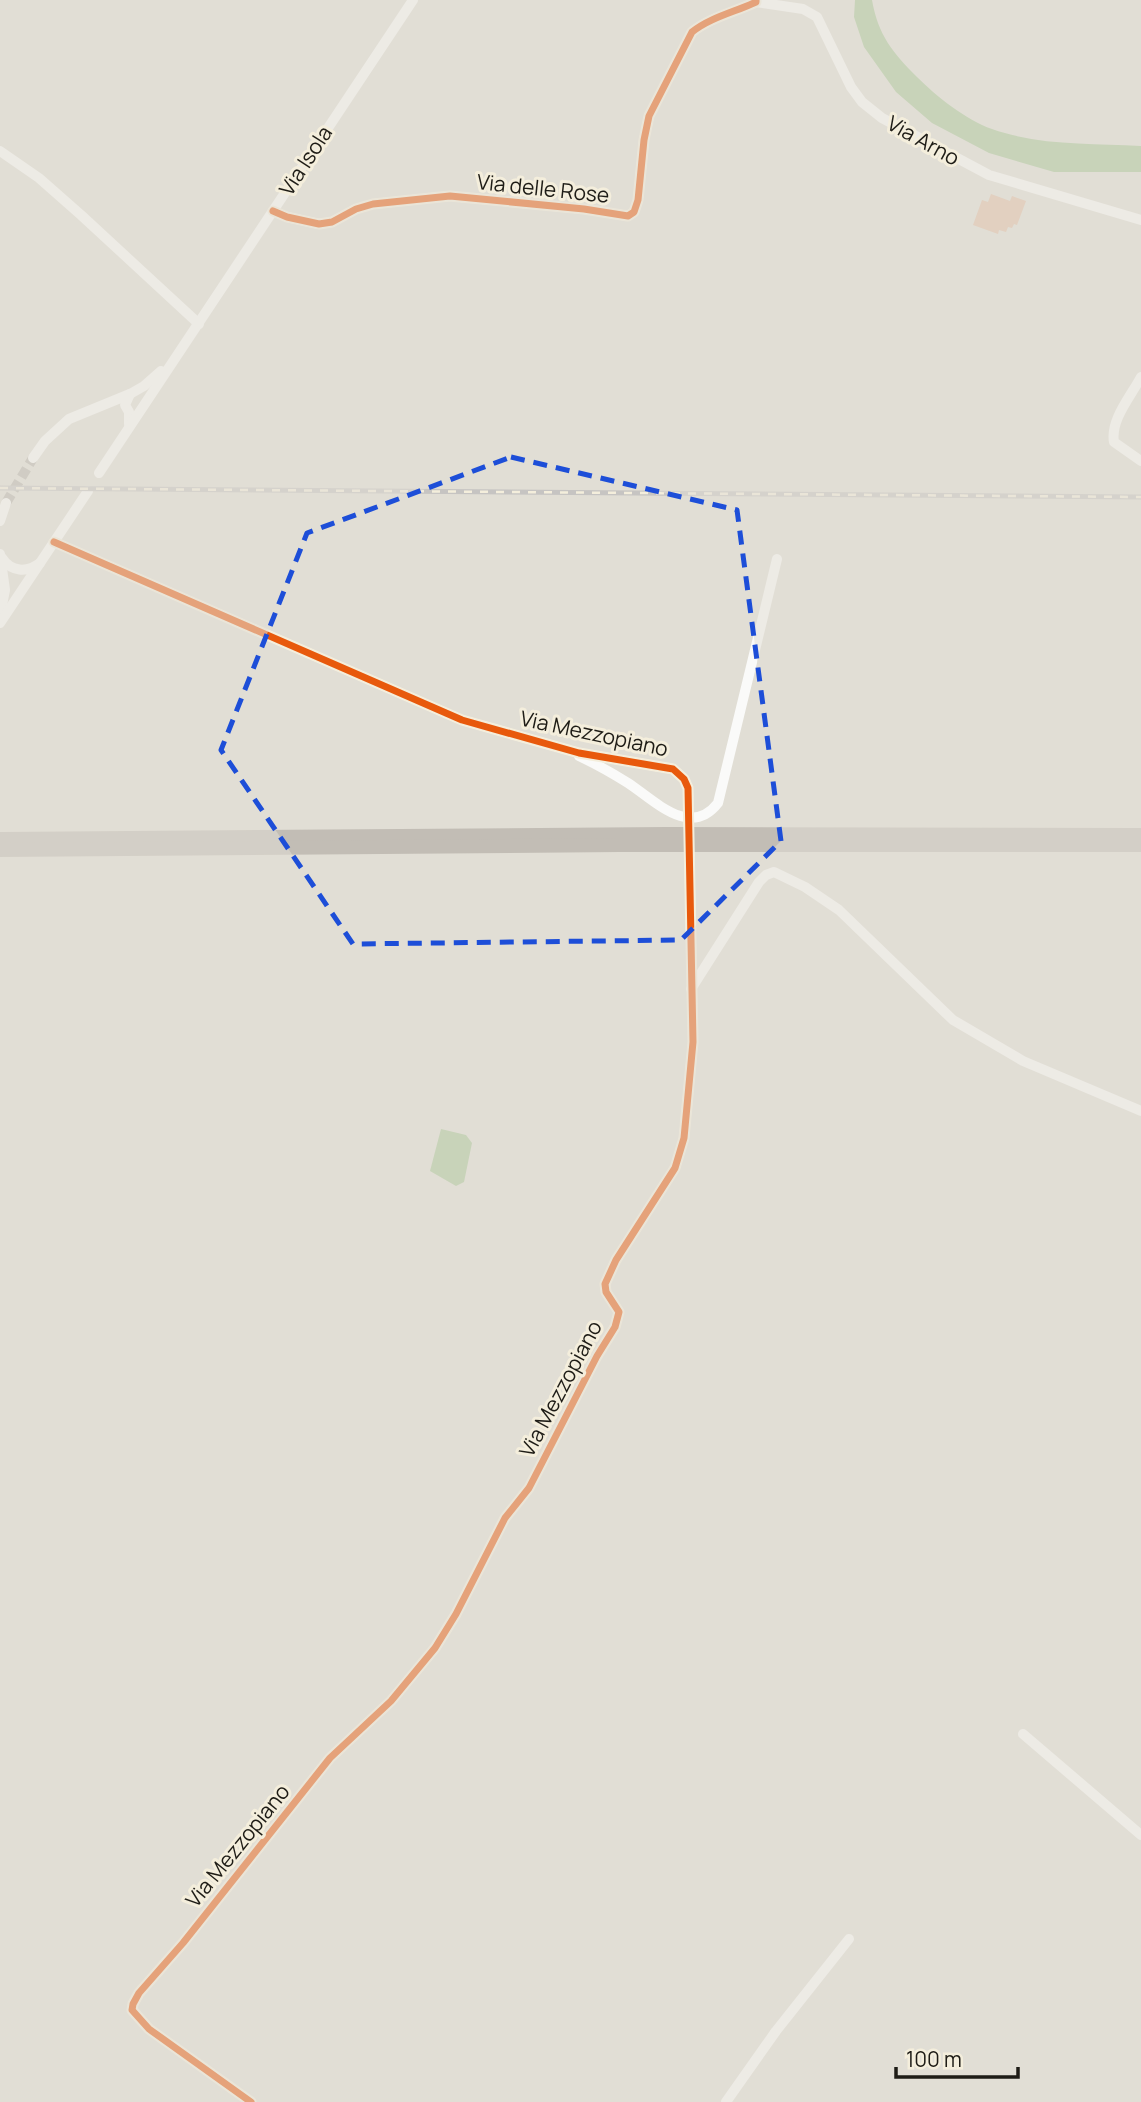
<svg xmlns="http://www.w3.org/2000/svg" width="1141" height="2102" viewBox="0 0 1141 2102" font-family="Manrope,sans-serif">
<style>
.green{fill:#e2bea6}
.water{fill:#a8c698}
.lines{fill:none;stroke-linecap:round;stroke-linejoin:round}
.minor-tunnel{stroke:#bab7af;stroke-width:10;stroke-dasharray:10 5;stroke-linecap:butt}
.minor{stroke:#fafaf9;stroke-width:10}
.highway{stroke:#c2bdb5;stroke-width:14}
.rail-casing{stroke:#c6c4c2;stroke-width:5}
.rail{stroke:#f4eedc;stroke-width:2.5;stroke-dasharray:8;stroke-linecap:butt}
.cycleway-casing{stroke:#f4eedc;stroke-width:11}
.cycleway{stroke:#e8590c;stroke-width:7}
.marked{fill:none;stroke:#1d4ed8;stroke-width:5;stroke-dasharray:14 9;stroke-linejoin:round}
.labels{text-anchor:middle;stroke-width:6;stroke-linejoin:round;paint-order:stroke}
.street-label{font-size:21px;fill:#1e1c16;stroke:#f4eedc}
</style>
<rect width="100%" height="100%" fill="#e1ded5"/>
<!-- green -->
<path class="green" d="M991,194L1010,201L1012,196L1026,201L1017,225L1014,224L1012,228L1008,227L1006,232L999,230L998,234L973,225L982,200L988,202Z"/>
<!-- water -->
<g class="water">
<path d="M855,0H872C878,35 893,53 917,77C936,96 966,120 992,129C1040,146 1091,143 1141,146V172H1054L989,153L932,123L896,92L864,47L854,17Z"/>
<path d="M441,1129L466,1135L472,1143L464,1182L456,1186L430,1171Z"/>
</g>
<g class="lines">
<!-- minor-tunnel -->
<path class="minor-tunnel" d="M6,503L33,458"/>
<!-- minor -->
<g class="minor">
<path d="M756,2L803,9L817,17L851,87L862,102L882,118L989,175L1141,220"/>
<path d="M0,151L39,178L81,215L199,324"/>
<path d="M273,211L287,217L319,224L332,222L356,209L373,204L450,196L584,209L628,216L634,212L638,200L644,140L649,116L692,32C711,17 735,12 756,2V0"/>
<path d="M1141,377C1131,396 1110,420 1114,442L1141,461"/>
<path d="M129,424V412L125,405L130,394"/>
<path d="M33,458L45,441L69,419L130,394L144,386L161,371"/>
<path d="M99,473L413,0"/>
<path d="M0,521L6,503"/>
<path d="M54,542L462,720L579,753L673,769L684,779L688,788L693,1042L684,1138L675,1168L616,1260L605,1284L606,1292L619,1312L615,1327L597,1356L529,1488L505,1518L456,1614L435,1648L391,1701L330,1758L183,1943L139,1993L133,2004L132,2010L149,2029L251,2102"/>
<path d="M0,554L5,590L0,615"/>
<path d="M2,558C11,572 27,573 40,563"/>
<path d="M0,623L88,491"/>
<path d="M579,756C596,764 612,773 628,783C654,800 690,839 718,803L777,559"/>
<path d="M691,989L759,882L766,875L774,872L805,887L839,910L953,1020L1023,1061L1141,1111"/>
<path d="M1023,1734L1141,1835"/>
<path d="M726,2102L776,2031L849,1939"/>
</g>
<!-- highway -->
<g class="highway">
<path d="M0,839L667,834L1141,835"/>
<path d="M0,850L620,845H1141"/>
</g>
<!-- rail casing -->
<g class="rail-casing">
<path id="rail" d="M0,488L1141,497"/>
</g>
<!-- rail -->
<use href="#rail" class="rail"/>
<!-- cycleway casing -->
<g class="cycleway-casing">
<g id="cycleway">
<path d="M273,211L287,217L319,224L332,222L356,209L373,204L450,196L584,209L628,216L634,212L638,200L644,140L649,116L692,32C711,17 735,12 756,2V0"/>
<path d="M54,542L462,720L579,753L673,769L684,779L688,788L693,1042L684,1138L675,1168L616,1260L605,1284L606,1292L619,1312L615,1327L597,1356L529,1488L505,1518L456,1614L435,1648L391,1701L330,1758L183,1943L139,1993L133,2004L132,2010L149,2029L251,2102"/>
</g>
</g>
<!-- cycleway -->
<use href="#cycleway" class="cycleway"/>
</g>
<!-- marked area -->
<path d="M0 0H1141V2102H0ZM511,457L737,510L781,841L681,940L353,944L221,750L307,533Z" fill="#e1ded5" fill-opacity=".55" fill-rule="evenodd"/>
<path class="marked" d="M511,457L737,510L781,841L681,940L353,944L221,750L307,533Z"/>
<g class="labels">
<!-- street labels -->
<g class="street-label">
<text transform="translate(923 141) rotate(29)" y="7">Via Arno</text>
<text transform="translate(306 161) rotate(-57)" y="7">Via Isola</text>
<text transform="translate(543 189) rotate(6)" y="7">Via delle Rose</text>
<text transform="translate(594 734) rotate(12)" y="7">Via Mezzopiano</text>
<text transform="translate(561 1389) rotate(-62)" y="7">Via Mezzopiano</text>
<text transform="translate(238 1846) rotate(-51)" y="7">Via Mezzopiano</text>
</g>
</g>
<!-- scale -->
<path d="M896 2067v10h122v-10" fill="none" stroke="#1e1c16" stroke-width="3.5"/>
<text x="906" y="2067" font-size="21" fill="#1e1c16" stroke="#f4eedc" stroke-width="5" paint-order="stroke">100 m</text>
</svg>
